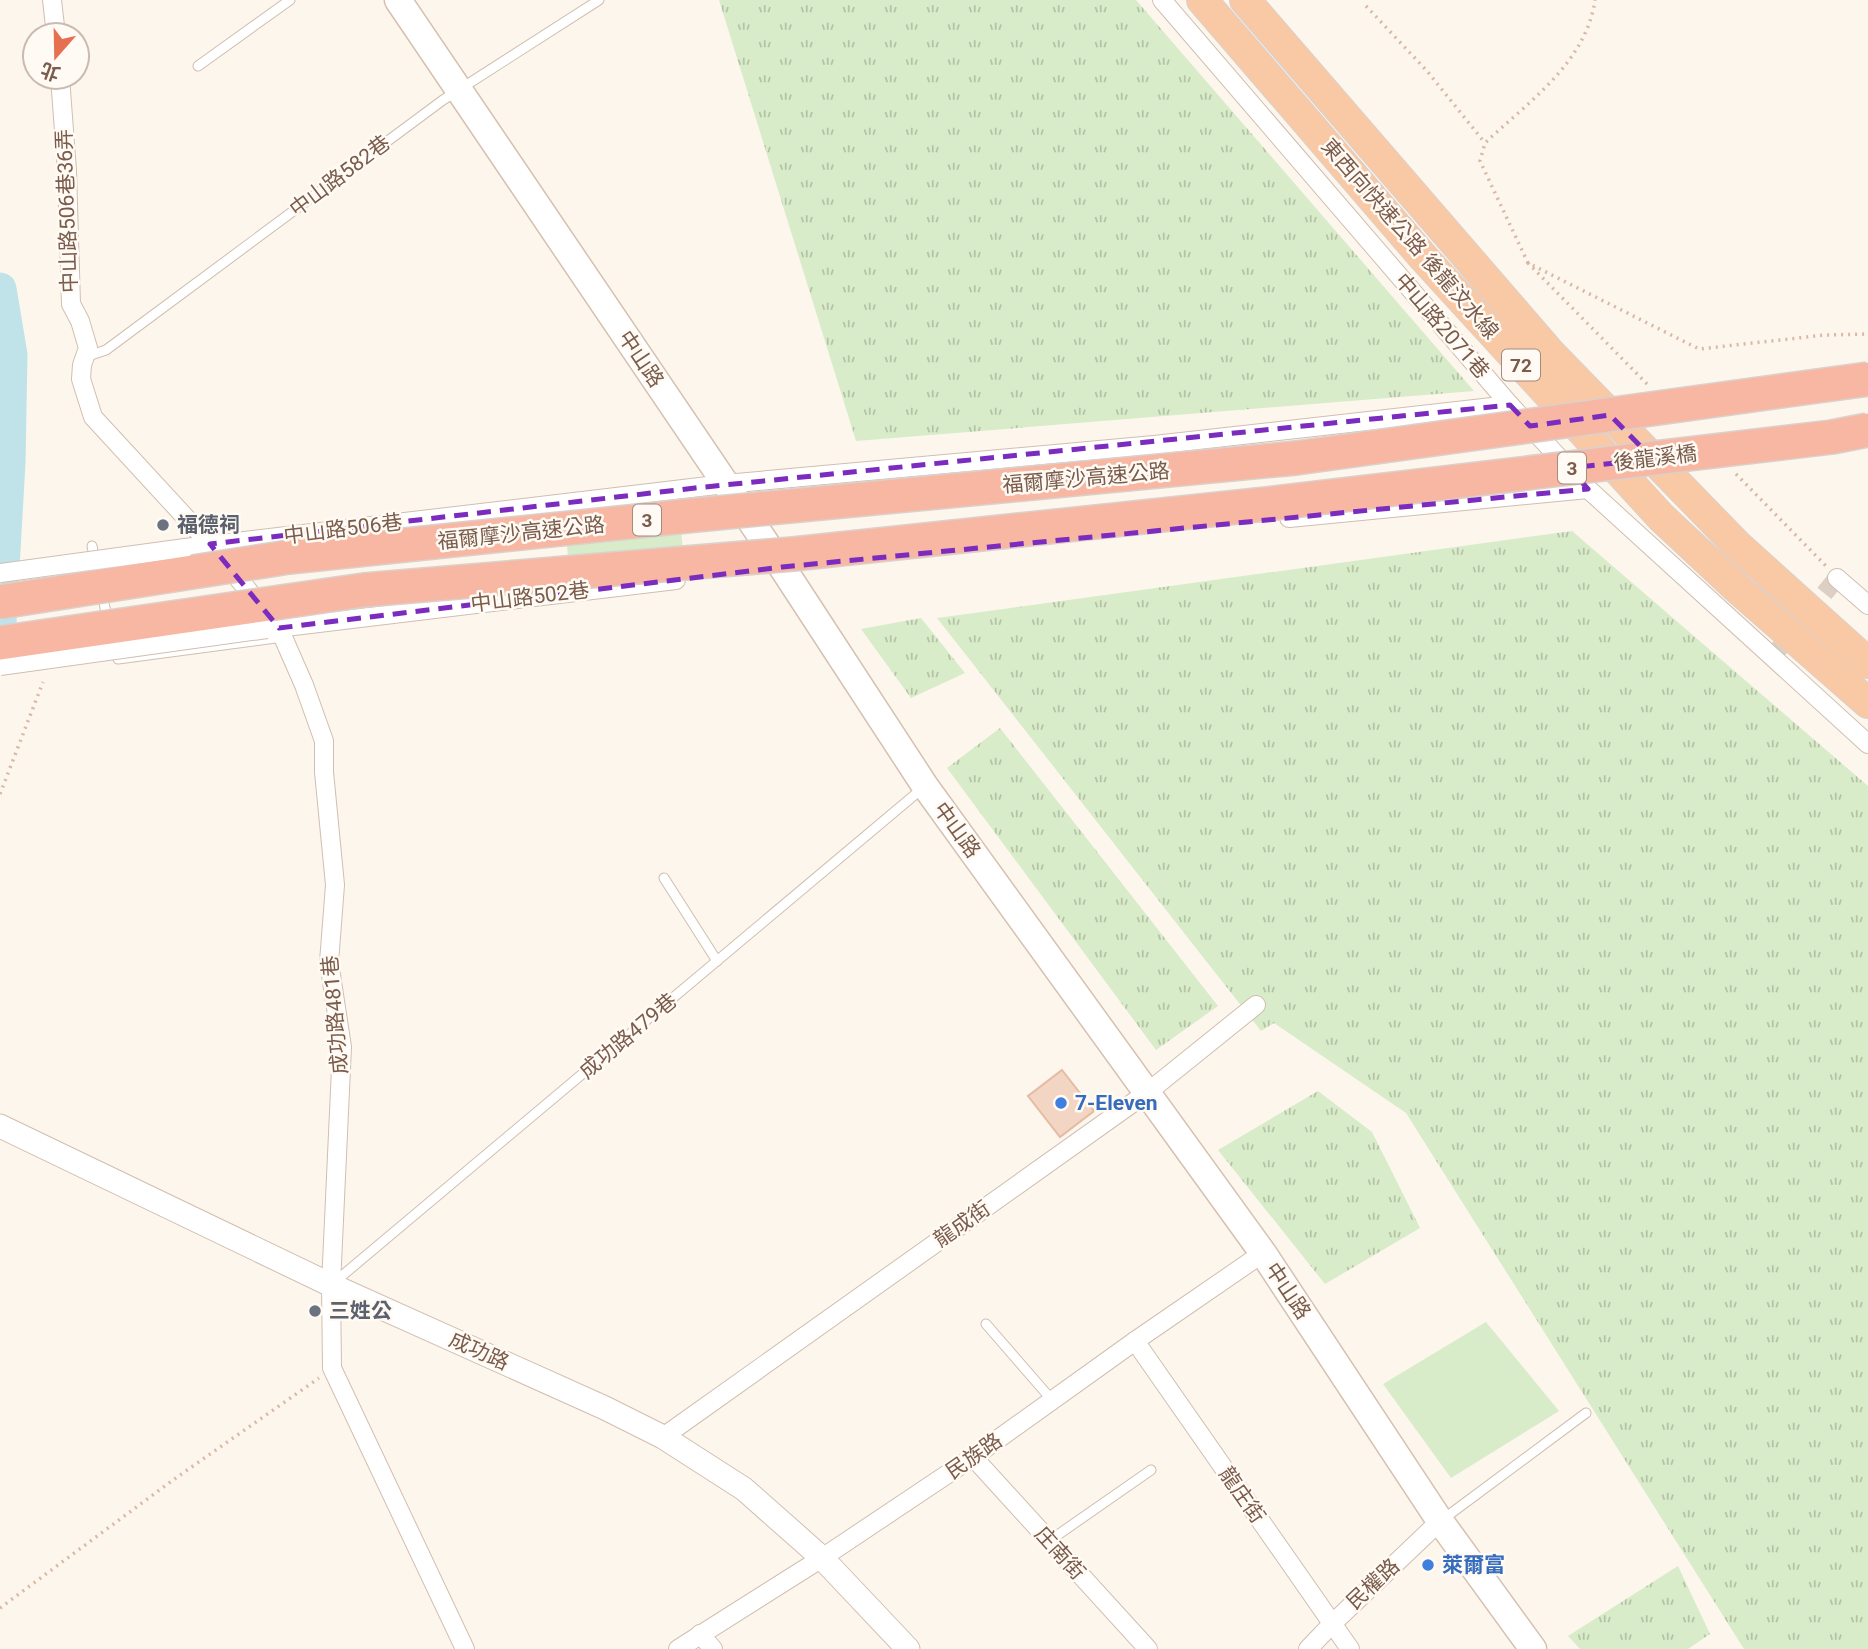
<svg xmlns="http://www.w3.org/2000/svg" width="1868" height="1649" viewBox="0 0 1868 1649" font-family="Roboto,'Noto Sans TC',sans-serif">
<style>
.grass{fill:url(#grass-tufts)}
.green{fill:#d8ecc9}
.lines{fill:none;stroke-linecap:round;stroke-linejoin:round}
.river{stroke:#bfe3e8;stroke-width:33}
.building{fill:#f3d5c3;stroke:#e6bba3;stroke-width:2}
.minor-tunnel{stroke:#dcd0c4;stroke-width:18;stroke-dasharray:18 9;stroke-linecap:butt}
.service-casing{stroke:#d1beb0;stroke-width:11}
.minor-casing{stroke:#d1beb0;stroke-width:20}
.tertiary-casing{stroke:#d1beb0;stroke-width:25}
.secondary-casing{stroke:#d6c0b0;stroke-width:29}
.trunk-casing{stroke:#dad1cd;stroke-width:32}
.path{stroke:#d9b8a5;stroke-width:3.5;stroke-dasharray:2 5;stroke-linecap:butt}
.service{stroke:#fff;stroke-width:9}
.minor{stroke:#fff;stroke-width:18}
.tertiary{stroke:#fff;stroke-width:23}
.secondary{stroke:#fff;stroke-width:26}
.trunk{stroke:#f9c8a4;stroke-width:30}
.minor-bridge-casing{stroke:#d1beb0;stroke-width:20;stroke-linecap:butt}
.motorway-bridge-casing{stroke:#dad1cd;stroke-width:36;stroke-linecap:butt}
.minor-bridge{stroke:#fff;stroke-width:18}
.motorway-bridge{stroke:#f7b7a3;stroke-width:33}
.marked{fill:none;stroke:#7b2cbf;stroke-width:5;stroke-dasharray:14 9;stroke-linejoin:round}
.worship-dot{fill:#6b7280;stroke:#fffaf3;stroke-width:2.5}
.shop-dot{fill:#3f7fe0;stroke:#fffaf3;stroke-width:2.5}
.labels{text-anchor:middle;stroke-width:5;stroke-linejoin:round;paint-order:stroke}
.shield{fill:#fffaf3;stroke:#a28b7f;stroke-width:2}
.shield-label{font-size:19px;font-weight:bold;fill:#7a5c4d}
.street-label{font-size:21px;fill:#7a5c4d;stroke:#fffaf3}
.worship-label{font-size:21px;font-weight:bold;fill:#5b616d;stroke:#fffaf3;text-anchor:start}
.shop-label{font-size:21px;font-weight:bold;fill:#366cbe;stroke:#fffaf3;text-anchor:start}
</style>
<defs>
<pattern id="grass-tufts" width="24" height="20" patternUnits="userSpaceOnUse" patternTransform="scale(1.75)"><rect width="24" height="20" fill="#d8ecc9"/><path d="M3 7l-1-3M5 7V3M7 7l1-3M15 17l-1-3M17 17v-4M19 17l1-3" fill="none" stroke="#b4c2a5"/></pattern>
</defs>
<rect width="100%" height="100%" fill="#fdf6ec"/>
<!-- grass -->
<g class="grass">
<path d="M719,0H1136L1474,391L856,441Z"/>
<path d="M1572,531L1868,786V1649H1744L1406,1113L1274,1023L1261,1031L937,618Z"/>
<path d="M921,618L965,673L911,698L861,629Z"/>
<path d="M1000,728L1218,1006L1156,1050L947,768Z"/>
<path d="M1318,1091L1372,1132L1420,1228L1325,1284L1218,1150Z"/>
<path d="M1678,1566L1710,1634L1688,1649H1580L1568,1636Z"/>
</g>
<!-- green -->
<g class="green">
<path d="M678,496L685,574L570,582L564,509Z"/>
<path d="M1486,1322L1559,1411L1451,1478L1383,1384Z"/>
</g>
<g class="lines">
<!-- river -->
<path class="river" d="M0,289L11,355L9,462L0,622"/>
</g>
<!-- building -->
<path class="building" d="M1062,1070L1094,1111L1060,1137L1028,1096Z"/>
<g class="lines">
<!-- minor-tunnel -->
<path class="minor-tunnel" d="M1773,656L1837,578"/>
<!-- service casing -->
<g class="service-casing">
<g id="service">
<path d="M198,66L290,0"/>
<path d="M85,357L106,350L443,100L599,0"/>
<path d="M92,546L108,622"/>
<path d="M115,649L118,659L283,637"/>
<path d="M664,878L717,961"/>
<path d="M331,1285L924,787"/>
<path d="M986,1324L1052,1400"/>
<path d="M1442,1520L1586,1413"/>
<path d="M1049,1541L1151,1470"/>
</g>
</g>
<!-- minor casing -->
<g class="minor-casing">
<g id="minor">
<path d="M52,0L56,35"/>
<path d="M1162,0L1510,405L1588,489L1868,744"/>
<path d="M60,77L67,171L71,304L80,321L88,348L82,365L81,379L93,417L210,544L279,628L304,685L324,741V772L335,885L329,962L342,1047L331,1285L332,1368L465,1649"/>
<path d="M1289,518L1588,489"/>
<path d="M185,548L725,484L1154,445L1510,405"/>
<path d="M1837,578L1868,605"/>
<path d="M269,629L676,580"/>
<path d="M1135,1341L1350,1649"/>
<path d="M663,1437L1148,1092L1256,1005"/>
<path d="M973,1457L1148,1649"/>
<path d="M700,1634L713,1649"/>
<path d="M678,1649L822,1558L973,1457L1135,1341L1263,1253"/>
<path d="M1308,1649L1332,1624L1440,1521"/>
</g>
</g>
<!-- tertiary casing -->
<g class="tertiary-casing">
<path id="tertiary" d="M0,1126L331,1285L605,1408L663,1437L744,1489L822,1558L908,1649"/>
</g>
<!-- secondary casing -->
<g class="secondary-casing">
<path id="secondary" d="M398,0L782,567L925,786L1263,1253L1440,1521L1533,1649"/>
</g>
<!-- trunk casing -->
<g class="trunk-casing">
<g id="trunk">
<path d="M1202,0L1423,257L1661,517L1738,589L1868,703"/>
<path d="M1245,0L1551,354L1738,546L1868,663"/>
</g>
</g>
<!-- path -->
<g class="path">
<path d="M1366,6L1427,71L1485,143"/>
<path d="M1528,263L1480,161L1485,143C1528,102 1586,63 1595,0"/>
<path d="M1647,384L1528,263L1699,349L1825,335L1868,334"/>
<path d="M1736,474L1826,566"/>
<path d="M0,794L43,682"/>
<path d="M0,1608L173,1480L319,1378"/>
</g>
<!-- service -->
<use href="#service" class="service"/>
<!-- minor -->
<use href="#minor" class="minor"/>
<!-- tertiary -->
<use href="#tertiary" class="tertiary"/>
<!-- secondary -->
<use href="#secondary" class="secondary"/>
<!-- trunk -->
<use href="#trunk" class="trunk"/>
<!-- minor-bridge casing -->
<g class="minor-bridge-casing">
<g id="minor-bridge">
<path d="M0,573L185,548"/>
<path d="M0,666L267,629"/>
</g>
</g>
<!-- motorway-bridge casing -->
<g class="motorway-bridge-casing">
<g id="motorway-bridge">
<path d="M0,602L289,557L696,515L1296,458L1868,379"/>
<path d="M0,643L364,590L793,554L1275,503L1832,437L1868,430"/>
</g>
</g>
<!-- minor-bridge -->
<use href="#minor-bridge" class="minor-bridge"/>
<!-- motorway-bridge -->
<use href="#motorway-bridge" class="motorway-bridge"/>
</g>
<!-- marked area -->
<path class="marked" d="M1510,405L1530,426L1610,415L1653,459L1569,468L1588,489L782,567L279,628L210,544L695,488Z"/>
<!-- markers -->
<g class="worship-dot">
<circle cx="163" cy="525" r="7"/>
<circle cx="315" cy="1311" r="7"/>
</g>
<g class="shop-dot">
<circle cx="1061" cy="1103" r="7"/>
<circle cx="1428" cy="1565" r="7"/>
</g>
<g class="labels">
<!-- shield labels -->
<g class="shield">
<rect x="1502" y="349.5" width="38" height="31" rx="5"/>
<rect x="1558" y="452.5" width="28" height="31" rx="5"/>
<rect x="633" y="504.5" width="28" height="31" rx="5"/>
</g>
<g class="shield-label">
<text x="1521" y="372">72</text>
<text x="1572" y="475">3</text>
<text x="647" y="527">3</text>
</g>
<!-- street labels -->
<g class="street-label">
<text transform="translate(340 176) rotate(-37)" y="7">中山路582巷</text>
<text transform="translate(67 211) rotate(-92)" y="7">中山路506巷36弄</text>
<text transform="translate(1410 239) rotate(49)" y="7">東西向快速公路 後龍汶水線</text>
<text transform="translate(1442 326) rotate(49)" y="7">中山路2071巷</text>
<text transform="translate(641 359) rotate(56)" y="7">中山路</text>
<text transform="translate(1655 458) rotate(-7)" y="7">後龍溪橋</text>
<text transform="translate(1086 478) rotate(-5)" y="7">福爾摩沙高速公路</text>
<text transform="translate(343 529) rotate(-7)" y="7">中山路506巷</text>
<text transform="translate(521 533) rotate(-6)" y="7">福爾摩沙高速公路</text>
<text transform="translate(530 597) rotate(-7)" y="7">中山路502巷</text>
<text transform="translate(957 830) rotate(54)" y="7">中山路</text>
<text transform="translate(335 1015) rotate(-95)" y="7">成功路481巷</text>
<text transform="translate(628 1036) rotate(-40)" y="7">成功路479巷</text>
<text transform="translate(962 1224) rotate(-35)" y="7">龍成街</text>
<text transform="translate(1288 1291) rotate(56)" y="7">中山路</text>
<text transform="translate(479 1351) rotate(24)" y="7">成功路</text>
<text transform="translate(974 1456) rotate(-35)" y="7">民族路</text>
<text transform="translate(1242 1495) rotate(55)" y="7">龍庄街</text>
<text transform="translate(1060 1553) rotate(48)" y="7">庄南街</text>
<text transform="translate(1373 1584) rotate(-43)" y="7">民權路</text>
</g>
<!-- worship labels -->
<g class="worship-label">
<text x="177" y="532">福德祠</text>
<text x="329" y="1318">三姓公</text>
</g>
<!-- shop labels -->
<g class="shop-label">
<text x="1075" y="1110">7-Eleven</text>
<text x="1442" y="1572">萊爾富</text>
</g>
</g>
<!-- north arrow -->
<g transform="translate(56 56) rotate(200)"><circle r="33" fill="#fffaf3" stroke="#cabbb1" stroke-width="2"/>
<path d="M0-5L12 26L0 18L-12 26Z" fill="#e76f51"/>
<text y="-10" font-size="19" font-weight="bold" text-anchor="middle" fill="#7a5c4d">北</text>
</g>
</svg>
